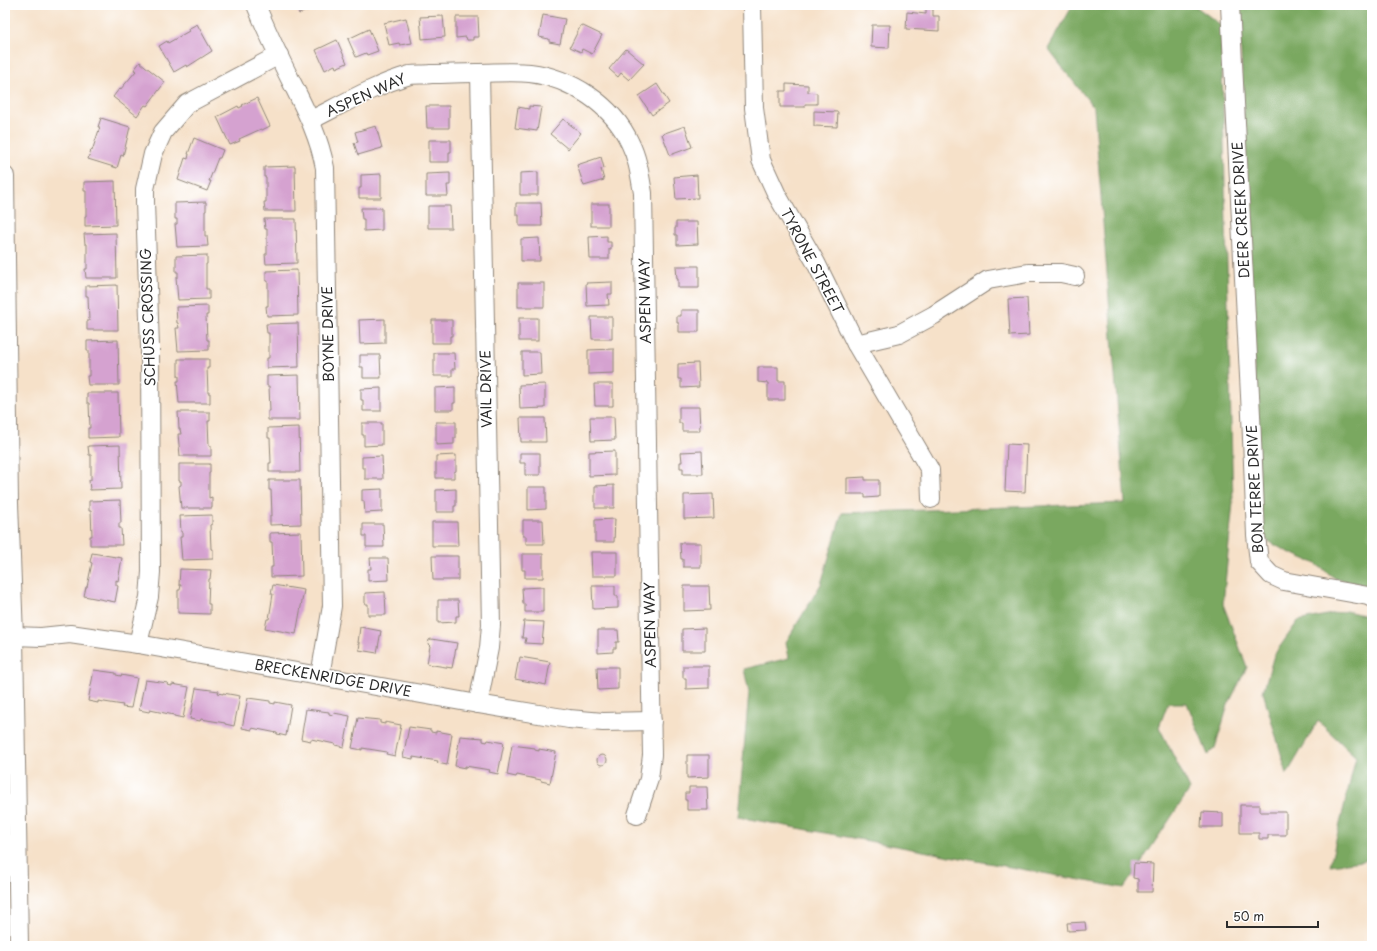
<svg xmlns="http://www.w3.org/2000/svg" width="1377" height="951" viewBox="0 0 1377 951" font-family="'Playpen Sans',sans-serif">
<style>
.forest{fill:#7aa861;stroke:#526a46}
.building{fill:#d5a2d0}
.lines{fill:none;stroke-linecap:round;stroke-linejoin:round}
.minor-casing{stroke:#90867a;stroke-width:20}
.minor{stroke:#fff;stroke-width:18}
.labels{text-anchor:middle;stroke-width:3;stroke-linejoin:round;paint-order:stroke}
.street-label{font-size:14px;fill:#2b2b2b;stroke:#fff}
</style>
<rect width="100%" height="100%" fill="#fff"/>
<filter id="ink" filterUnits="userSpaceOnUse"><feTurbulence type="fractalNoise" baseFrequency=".025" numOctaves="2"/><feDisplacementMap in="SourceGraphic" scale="8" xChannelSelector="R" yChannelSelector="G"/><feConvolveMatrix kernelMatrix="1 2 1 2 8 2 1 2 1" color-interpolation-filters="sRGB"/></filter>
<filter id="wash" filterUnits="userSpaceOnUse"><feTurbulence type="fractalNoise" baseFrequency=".012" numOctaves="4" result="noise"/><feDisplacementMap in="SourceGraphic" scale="16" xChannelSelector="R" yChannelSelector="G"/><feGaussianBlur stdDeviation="0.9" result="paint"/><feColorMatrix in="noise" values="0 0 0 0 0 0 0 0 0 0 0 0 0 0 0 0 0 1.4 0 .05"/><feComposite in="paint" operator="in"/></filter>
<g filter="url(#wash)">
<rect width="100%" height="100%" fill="#f6e1c9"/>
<!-- forest -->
<g class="forest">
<path d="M1073,5H1194L1221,25L1233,503L1223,604L1247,667L1228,705L1215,748L1208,755L1187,703H1168L1159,727L1190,789L1124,888L738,817L749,692L744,669L789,658L786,642L821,584L842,513L1125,503L1094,108L1048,49Z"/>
<path d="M1242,5H1344L1355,9L1360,5H1372V587L1336,579L1316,564L1284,550L1261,537L1239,6Z"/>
<path d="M1346,611L1372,617V897L1370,893V860L1330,865L1356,757L1318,721L1287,774L1263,692L1274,655L1298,621Z"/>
</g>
<g id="blocks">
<!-- building -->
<g class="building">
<path d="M295,5H320L299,14Z"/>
<path d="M926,8L933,9V16H939V31L906,29L907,12L926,14Z"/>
<path d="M543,15L565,19L560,44L549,42V39L539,37Z"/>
<path d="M443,16L445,37L422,39L420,17Z"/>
<path d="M456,17H478L479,37H473V40H467L466,37L456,38Z"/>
<path d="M406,18L412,43L400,45L399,43L389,45L384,23Z"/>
<path d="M197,24L212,51L187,67L186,65L174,72L159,46L167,41L168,43L189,31L188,29Z"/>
<path d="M581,25L602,35L592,54L582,49L581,52L570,47Z"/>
<path d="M872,25H890L889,48L871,47Z"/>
<path d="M369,29L378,51L367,55L366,53L356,57L348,39Z"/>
<path d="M337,40L347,63L336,68L335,65L325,70L316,50Z"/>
<path d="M626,49L644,64L629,80L621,73L618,77L609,69Z"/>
<path d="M140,62L165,82L147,106L145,105L137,116L113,97L119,89L120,90L136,71L134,70Z"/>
<path d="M657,84L669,103L652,115L639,96Z"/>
<path d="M786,84L808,85V92L817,93V104H805V107H780V91H786Z"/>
<path d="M257,98L270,126L262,130L261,129L239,139L240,141L230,145L217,117L238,106L239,108L243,106L242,105Z"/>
<path d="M426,106H449V128H427Z"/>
<path d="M529,106L541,107L537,131L515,128L518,107L529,109Z"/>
<path d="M814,111L838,112L837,127L814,126Z"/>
<path d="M101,118L130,127L123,156L121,155L117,168L88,159L91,150L92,151L100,127H98Z"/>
<path d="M563,119L581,133L568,149L550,134Z"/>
<path d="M376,126L382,148L358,155L354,143L358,142L355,132Z"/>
<path d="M685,126L692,147L670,155L662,134Z"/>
<path d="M194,138L223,150L220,158H218L209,181H211L207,191L178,180L185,158L188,159L189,154H188Z"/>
<path d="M429,140H451V152H449V162H429Z"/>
<path d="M601,157L604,168L601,169L604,180L584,186L577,165Z"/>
<path d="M295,166L296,211H265L264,202H266V177H264V167Z"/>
<path d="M538,172V195H520V173Z"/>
<path d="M450,173V185H447L448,196H426V174Z"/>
<path d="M381,174V198H359V188H361V175Z"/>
<path d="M697,175L698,198L676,199L674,177Z"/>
<path d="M115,181L116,225L85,226V216H86V191H84V182Z"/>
<path d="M206,202V211H205V236H207L208,246L177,247L175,224H177V219H175V203Z"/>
<path d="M516,203H541L542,226H519V215H516Z"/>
<rect x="591" y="204" width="18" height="22"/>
<path d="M428,206H450L451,228H428Z"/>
<path d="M361,208H382V230L364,231V219H362Z"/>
<path d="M264,219H296L297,263L266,264L265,254H267V229H265Z"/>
<path d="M676,222H697L698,244L677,245V235H675V228H676Z"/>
<path d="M116,233L117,278H86L85,269H87V244H85L84,234Z"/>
<path d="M607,236V242H611V249H609V259H590L589,237Z"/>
<path d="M539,238L540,261H521V239Z"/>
<path d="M207,255V264H206V289H209V299L178,300L176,277H178V272H176V256Z"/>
<path d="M676,266H699V288H678V279H677Z"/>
<path d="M297,270L298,315L267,316L266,306H268V281H266V271Z"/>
<path d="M612,282V294H608L609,305L587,306L586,283Z"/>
<rect x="518" y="283" width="26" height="24"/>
<path d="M117,285L118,330H87V321H89L88,296H86V286Z"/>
<path d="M1027,298L1029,335L1010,336L1008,299Z"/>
<path d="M208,306V315H206L207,340H209V350L178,351L176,328H179L178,323H177L176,307Z"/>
<path d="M681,310H699V332H679V323H677V316H681Z"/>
<path d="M591,317H612V339H592Z"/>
<rect x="519" y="318" width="19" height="23"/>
<path d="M385,319V343L360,344L359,320Z"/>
<path d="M432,320H452V336H450V343H432Z"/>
<path d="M298,323L299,367L267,368V358H269V333H267L266,324Z"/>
<path d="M118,340L119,385H88L87,376H89V351H87V341Z"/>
<path d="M614,349V373L588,374V350Z"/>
<path d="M522,352H540L541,374L522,375Z"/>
<path d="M434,353H454L455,369H452V376H434Z"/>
<path d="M360,355H380L381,378H363V367H360Z"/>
<path d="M178,359H209V368H207L208,393H210V403H179L177,381H179V376H178Z"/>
<path d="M698,363L699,387L681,388V379H678V364Z"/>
<path d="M758,367H778V381H785V400H768V383L758,382Z"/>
<path d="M299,375L300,420H268V411H270L269,386H267V376Z"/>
<path d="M545,384V408L520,409L519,385Z"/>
<path d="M594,384H613V406H595Z"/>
<path d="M455,387V403H453V410H435V388Z"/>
<path d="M381,388V411H363V400H361V389Z"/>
<path d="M87,393H118L119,437L88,438V428H90L89,403H87Z"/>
<path d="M679,407H699L700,431H682V423H679Z"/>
<path d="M178,412H210V421H208L209,446H211V456H180L178,434H181L180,429H179Z"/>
<path d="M590,417H614L615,440L591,441Z"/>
<path d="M520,418H545L546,442H521Z"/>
<path d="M436,422H456V438H454V444L436,445Z"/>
<path d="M362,423H382V445L364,446V435H362Z"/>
<path d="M299,427L300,472H269V463H271L270,438H268V428Z"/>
<path d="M1007,444L1027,445L1025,492L1005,491Z"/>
<path d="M120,445L121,489L90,490L89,480H91V455H89L88,446Z"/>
<path d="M615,451V475L589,476V452Z"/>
<path d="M702,451L703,474H683V468H680V462H682L681,452Z"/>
<path d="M520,453H540V475H525V463H520Z"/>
<path d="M456,455V471L454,472V478H436V456Z"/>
<path d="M382,456L383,479H365V468H362V457Z"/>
<path d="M179,464H210V473H209V498L212,497V508H181L179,486L181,485V481H179Z"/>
<path d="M865,477V480H879V497L865,498V494H847V478Z"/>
<path d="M269,480H300L301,524L270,525V515H272L271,490H269Z"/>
<path d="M614,485V508H595V486Z"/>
<path d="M528,487H546V509L528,510Z"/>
<path d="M382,489V512L365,513L364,501H362V490Z"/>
<path d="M456,489V506H454V512H436V490Z"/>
<path d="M713,494L714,518L684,519V495Z"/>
<path d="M120,500L121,523H119V528H121L122,545H90V536H92L91,511H89V501Z"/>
<path d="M212,515V524L210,525L211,549H213V559L182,560L180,537H182V532H181L180,516Z"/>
<path d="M615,519L614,542H595V520Z"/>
<path d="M523,520H543L544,544H526V536H523Z"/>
<path d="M432,522H457L458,546H432Z"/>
<path d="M363,524H383L384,547H366V536H363Z"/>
<path d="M301,532L302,576L271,577V567H273L272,542H270V533Z"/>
<path d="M680,543H701V567H683V559H681Z"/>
<path d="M591,552H617V576H592Z"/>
<path d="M92,553L122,558L118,581L116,580V585L118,586L115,602L84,596L86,587H87L92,563L90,562Z"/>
<path d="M522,554H543V578H525V570H522Z"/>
<path d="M432,556H458V580H433Z"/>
<path d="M370,558H388L389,580L368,581V569H371Z"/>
<path d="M180,569L211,570L210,579H209L208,604H210V614L178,613V590H180L181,585H179Z"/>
<path d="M273,585L304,590L296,634L265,628L267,619H269L273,594H271Z"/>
<path d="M592,586H615V596H618V608L593,609Z"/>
<path d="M684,586H709L710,610L684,611Z"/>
<path d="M543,587V612H525V604H523L522,588Z"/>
<path d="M385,592L386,615H368V604H365V593Z"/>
<path d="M438,600H458L459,616H456V622L438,623Z"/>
<path d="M524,621L544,622L542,644L525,643L526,638H522Z"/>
<path d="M360,627L381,631L377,653L359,650L360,643H358Z"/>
<path d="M705,628V651H682V629Z"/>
<path d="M598,630H618L619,642H616V648H613V652L598,653Z"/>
<path d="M431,639L457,643L452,668L427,664L430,646L428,644L429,640Z"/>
<path d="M520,657L550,662L546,685L515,679L518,663H519Z"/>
<path d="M683,666H709V688L686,689V678H683Z"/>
<path d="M597,667H618V689L598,690Z"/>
<path d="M94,670L116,673V675L121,676V675L137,678L131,708L122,707L123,705L98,701V703L88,701Z"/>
<path d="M145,680L168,683L167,685L172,686V684L189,687L183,718L174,716V715L150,710L149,712L139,710Z"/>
<path d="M196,688L219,691L218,693L223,694V693L240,696L234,726L225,724V723L201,719L200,721L190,719Z"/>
<path d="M248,698L270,701V703L275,704V702L291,705L286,736L277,734V733L252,728V730L242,728Z"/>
<path d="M306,709L329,712V714L333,715L334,713L350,716L344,747L335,745V744L311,739V741L301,739Z"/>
<path d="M358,718L380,720V723L385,724V722L401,725L395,756L386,754L387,752L362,748V750L352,748Z"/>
<path d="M409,727L431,730V732L436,733V731L452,734L447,765L437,763L438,761L413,757V759L403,757Z"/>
<path d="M460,736L483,738V741L487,742L488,740L504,743L498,774L489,772L490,770L465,766V768L455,766Z"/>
<path d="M512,745L535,748V750L539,751V749L556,752L550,783L541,781V780L517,775L516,777L507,775Z"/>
<path d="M687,755H709V777L687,778Z"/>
<circle cx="602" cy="760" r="5"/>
<path d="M689,787H707L708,810H687V800H685V793H689Z"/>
<path d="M1240,805H1260V812H1286V835H1268V839H1259V833H1240Z"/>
<path d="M1202,812L1223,813V827H1201Z"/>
<path d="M1134,863L1153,864L1152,892H1138V879L1133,878Z"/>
<path d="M1085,922L1086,930L1068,931L1067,923Z"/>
</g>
</g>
</g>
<g filter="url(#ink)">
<use href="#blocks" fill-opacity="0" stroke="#90867a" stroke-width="1"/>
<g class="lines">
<!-- minor casing -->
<g class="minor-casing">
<g id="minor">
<path d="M256,5C267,32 279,57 292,83C306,111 319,136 325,168L332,606L320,676"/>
<path d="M752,5L754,108L761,160L777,195L816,263L856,344L930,470L931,499"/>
<path d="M1230,5L1251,415L1256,535L1259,562L1271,575L1284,581L1368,596L1372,598"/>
<path d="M311,120C341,105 377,84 410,75C416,74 424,75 431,74C446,74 461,73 476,73C494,73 512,71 530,73C571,78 613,105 630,143C638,159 640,176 643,193L652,755L649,779L637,815"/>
<path d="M5,176L9,503L14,636L19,946"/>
<path d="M856,344L899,334L934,315L988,280L1028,273H1061L1075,276"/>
<path d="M14,636L41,637L70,634L138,644L478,704L569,719L603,722L652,721"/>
<path d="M138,644L149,597L151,572L150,347L145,202V189L153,154L163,132L187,104L279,55"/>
<path d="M478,704L489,648L491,625L480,73"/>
</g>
</g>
<!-- minor -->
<use href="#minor" class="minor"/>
</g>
</g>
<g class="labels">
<!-- street labels -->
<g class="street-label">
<text transform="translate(366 95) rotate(-24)" y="5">ASPEN WAY</text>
<text transform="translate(1241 210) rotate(-93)" y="5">DEER CREEK DRIVE</text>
<text transform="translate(812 261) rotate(62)" y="5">TYRONE STREET</text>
<text transform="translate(645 301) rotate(-91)" y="5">ASPEN WAY</text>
<text transform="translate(148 317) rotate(-92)" y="5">SCHUSS CROSSING</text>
<text transform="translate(328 334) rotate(-91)" y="5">BOYNE DRIVE</text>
<text transform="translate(486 389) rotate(-91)" y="5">VAIL DRIVE</text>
<text transform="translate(1255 489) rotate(-93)" y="5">BON TERRE DRIVE</text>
<text transform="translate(650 625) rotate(-91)" y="5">ASPEN WAY</text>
<text transform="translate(333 678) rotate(10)" y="5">BRECKENRIDGE DRIVE</text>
</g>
</g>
<!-- margin -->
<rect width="1377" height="951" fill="none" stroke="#fff" stroke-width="20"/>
<!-- scale -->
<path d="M1227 921v6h91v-6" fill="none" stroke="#2b2b2b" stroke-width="2"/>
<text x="1233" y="921" font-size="12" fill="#2b2b2b" stroke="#ffffff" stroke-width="3" paint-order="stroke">50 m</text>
</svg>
